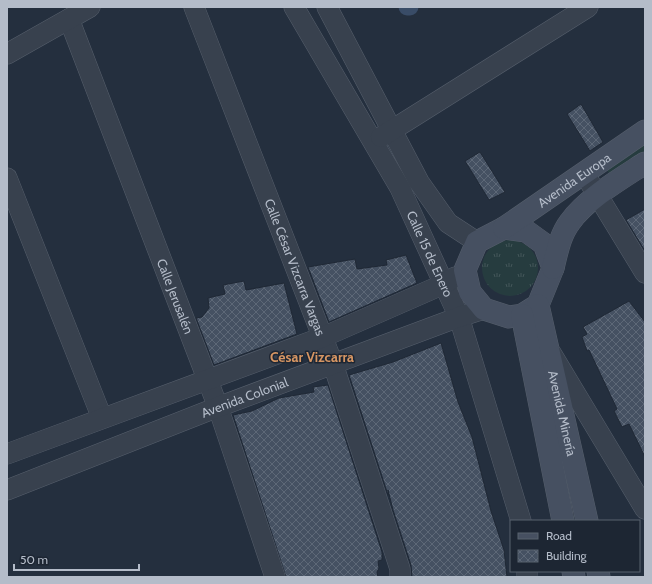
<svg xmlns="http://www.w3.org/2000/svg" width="652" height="584" viewBox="0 0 652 584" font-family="Cabin,sans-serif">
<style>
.grass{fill:url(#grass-tufts)}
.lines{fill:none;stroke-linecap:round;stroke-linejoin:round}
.canal{stroke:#394c67;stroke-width:17}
.building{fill:url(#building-cross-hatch);stroke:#1f2835}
.street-casing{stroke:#565f6c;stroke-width:21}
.secondary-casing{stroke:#565f6c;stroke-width:23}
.street{stroke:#38414e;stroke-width:20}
.secondary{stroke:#465061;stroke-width:22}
.labels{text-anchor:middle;stroke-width:3;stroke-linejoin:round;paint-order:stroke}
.street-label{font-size:13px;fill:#b4bcc9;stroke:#1d2633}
.neighbourhood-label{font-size:14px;font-weight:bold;fill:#d59563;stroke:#1d2633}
</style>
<defs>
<pattern id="grass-tufts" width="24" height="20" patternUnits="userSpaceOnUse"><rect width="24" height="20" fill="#263c3f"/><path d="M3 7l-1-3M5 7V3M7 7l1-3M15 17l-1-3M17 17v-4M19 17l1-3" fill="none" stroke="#435659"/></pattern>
<pattern id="building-cross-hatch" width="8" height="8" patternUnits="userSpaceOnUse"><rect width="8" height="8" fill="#455162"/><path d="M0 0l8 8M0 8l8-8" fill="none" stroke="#5d6877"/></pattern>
</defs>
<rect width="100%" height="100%" fill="#242f3e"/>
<!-- grass -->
<g class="grass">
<path d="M645,142V152L611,176L606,169Z"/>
<circle cx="510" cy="268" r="28"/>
</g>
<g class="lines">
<!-- canal -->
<path class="canal" d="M407,7H410"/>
</g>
<!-- building -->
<g class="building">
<path d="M581,104L603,142L590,151L567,114Z"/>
<path d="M480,152L505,192L489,200L465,161Z"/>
<path d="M645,209V251L626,220Z"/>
<path d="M406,255L417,283L329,322L308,267L355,259L357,269L387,265L386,260Z"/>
<path d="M244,281L246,290L284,283L297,334L214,365L196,318L202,317L209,308L208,298L225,294L223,285Z"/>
<path d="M629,301L645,322V457L629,424L622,427L614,411L617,409L589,350L587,351L582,337L587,334L583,327Z"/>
<path d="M441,343L458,402L472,437L491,511L504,550L507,577H412L411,565L393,510L388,490V495L349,375L393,362Z"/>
<path d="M328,385L382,552V560L378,561L379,568L377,572L378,577H286L233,415L252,411L279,398L314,392L313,387Z"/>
</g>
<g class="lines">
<!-- street casing -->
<g class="street-casing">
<g id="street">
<path id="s1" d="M194,7L333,364L400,569V577"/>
<path id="s2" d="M294,7L400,188L459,317L521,521"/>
<path d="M327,7L419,182L448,223L477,242"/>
<path id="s3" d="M69,19L218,407L275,577"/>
<path d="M7,54L90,7"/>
<path d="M381,137L588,7"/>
<path d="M584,173L645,273"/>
<path d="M7,178L102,418"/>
<path d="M551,353L645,509"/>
<path d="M7,454L323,337L444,284L455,277"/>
<path id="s4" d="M7,490L218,407L459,317L484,309"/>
<path d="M527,571V577"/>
</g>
</g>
<!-- secondary casing -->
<g class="secondary-casing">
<g id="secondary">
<path d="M504,228L526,231L544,244L553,268L538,305L522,315L509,317L484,309L470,292L465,270L477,242Z"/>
<path id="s5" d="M504,228L645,131"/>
<path d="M553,268C557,252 560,235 570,222C586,199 622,178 645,163"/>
<path id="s6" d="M538,305L587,521"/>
<path d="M522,315L563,521"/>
<path d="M573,571L574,577"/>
<path d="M598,571L599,577"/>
</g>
</g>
<!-- street -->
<use href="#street" class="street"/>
<!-- secondary -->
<use href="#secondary" class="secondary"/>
</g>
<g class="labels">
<!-- street labels -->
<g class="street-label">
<text dy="5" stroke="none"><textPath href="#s5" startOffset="85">Avenida Europa</textPath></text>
<text dy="5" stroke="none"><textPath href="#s2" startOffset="282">Calle 15 de Enero</textPath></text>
<text dy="5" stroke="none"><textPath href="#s1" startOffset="279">Calle César Vizcarra Vargas</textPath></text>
<text dy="5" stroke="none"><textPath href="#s3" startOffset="297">Calle Jerusalén</textPath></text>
<text dy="5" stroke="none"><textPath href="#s4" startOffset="255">Avenida Colonial</textPath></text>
<text dy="5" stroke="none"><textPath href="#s6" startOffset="111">Avenida Minería</textPath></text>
</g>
<!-- neighbourhood labels -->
<g class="neighbourhood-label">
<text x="312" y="362">César Vizcarra</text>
</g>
</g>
<!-- border -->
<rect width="652" height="584" fill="none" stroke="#b4bcc9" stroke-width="16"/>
<!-- legend -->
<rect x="510" y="520" width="130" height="52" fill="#1d2633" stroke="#59626f"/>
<rect x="518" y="533" width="20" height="6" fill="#465061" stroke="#59626f"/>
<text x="546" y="540" font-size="12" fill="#b4bcc9">Road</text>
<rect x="518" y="550" width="20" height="12" fill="url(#building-cross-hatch)" stroke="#59626f"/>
<text x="546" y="560" font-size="12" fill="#b4bcc9">Building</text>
<!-- scale -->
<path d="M14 564v6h125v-6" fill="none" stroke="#b4bcc9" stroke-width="2"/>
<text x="20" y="564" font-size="12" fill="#b4bcc9" stroke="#1d2633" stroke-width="3" paint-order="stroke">50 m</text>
</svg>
